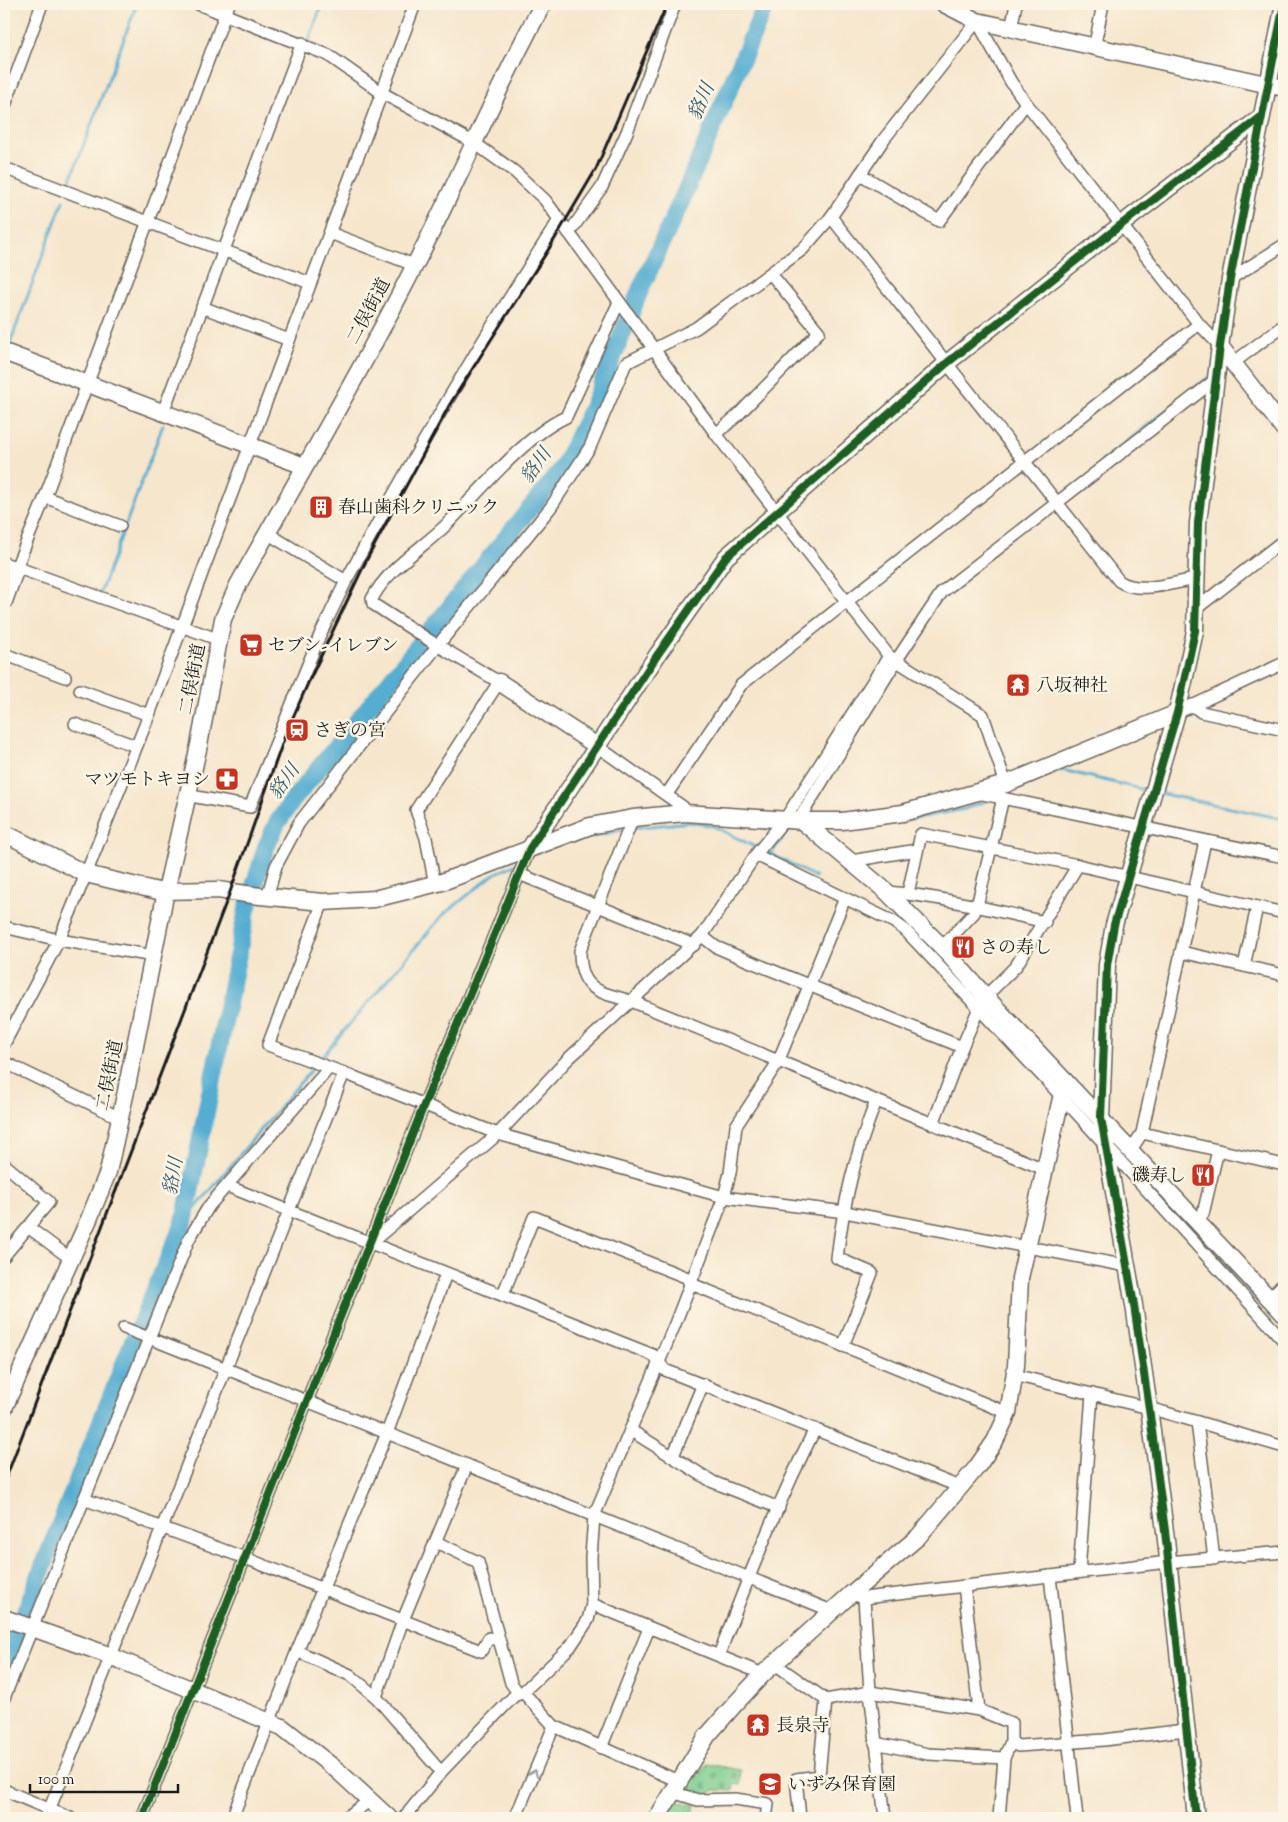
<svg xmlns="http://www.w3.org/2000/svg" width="1288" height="1822" viewBox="0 0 1288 1822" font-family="'Sorts Mill Goudy','Noto Serif JP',serif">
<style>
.cemetery{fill:url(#cemetery-stones);stroke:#4d7656}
.park{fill:url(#park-dots);stroke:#4d7656}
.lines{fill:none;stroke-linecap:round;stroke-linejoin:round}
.stream{stroke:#54add1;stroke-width:3}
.river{stroke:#54add1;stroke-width:18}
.street-casing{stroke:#68635a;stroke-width:14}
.secondary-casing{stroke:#68635a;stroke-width:19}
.street{stroke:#fff;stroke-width:11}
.secondary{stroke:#fff;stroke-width:16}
.rail{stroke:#1c1c1c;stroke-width:3}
.cycleway-casing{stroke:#fcf5e5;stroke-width:11}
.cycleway{stroke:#1b5e20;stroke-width:8}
.oneway{stroke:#999}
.labels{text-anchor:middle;stroke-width:5;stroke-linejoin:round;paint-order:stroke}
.street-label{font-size:18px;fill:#1c1c1c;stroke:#fcf5e5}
.poi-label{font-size:18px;fill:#1c1c1c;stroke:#fcf5e5;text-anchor:start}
.water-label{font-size:19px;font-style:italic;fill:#355d6d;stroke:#fcf5e5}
</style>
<defs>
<pattern id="cemetery-stones" width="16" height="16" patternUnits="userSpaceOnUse" patternTransform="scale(1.25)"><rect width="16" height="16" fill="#7ecf90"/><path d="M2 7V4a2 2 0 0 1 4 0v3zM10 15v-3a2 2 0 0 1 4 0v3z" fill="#6cb17c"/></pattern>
<pattern id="park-dots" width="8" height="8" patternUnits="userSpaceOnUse" patternTransform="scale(1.25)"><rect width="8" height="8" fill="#7ecf90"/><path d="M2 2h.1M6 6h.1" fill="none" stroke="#6cb17c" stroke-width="1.8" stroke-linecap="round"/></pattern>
</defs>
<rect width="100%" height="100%" fill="#fcf5e5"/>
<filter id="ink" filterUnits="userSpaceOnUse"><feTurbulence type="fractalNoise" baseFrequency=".02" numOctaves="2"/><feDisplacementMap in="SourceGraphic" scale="10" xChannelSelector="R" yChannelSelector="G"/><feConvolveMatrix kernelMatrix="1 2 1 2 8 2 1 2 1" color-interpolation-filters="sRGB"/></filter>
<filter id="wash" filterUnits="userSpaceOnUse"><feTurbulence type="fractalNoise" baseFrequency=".0096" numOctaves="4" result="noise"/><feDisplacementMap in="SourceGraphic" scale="20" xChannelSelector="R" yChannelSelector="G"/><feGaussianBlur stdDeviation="1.12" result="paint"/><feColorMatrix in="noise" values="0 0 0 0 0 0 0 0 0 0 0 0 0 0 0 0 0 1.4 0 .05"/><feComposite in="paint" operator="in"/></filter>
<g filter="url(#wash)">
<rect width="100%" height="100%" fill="#f6e6cc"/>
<!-- cemetery -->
<path class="cemetery" d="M707,1764L741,1770L740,1785L734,1784L733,1791L714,1790L704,1797L680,1788L691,1772L701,1773Z"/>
<!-- park -->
<path class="park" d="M675,1801L695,1805L692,1818H664Z"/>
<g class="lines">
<!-- stream -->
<g class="stream">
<path d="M308,43L322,4"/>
<path d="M68,186L137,4"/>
<path d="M9,346L63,201"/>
<path d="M1102,461L1208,378"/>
<path d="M98,593H100L163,425"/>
<path d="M927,605L936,591"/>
<path d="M1058,771L1062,770L1149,791"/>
<path d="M1158,793L1284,819"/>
<path d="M912,819L965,809L990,799"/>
<path d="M632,828L690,822L713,826L757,848"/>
<path d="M573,841L626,829"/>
<path d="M763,851L771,854L791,826"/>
<path d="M772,853L771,854L815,877"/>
<path d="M319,1060L443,915L494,874L521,862"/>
<path d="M1146,1181L1284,1328"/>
<path d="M184,1222L315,1065"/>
</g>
<!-- river -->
<path class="river" d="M4,1665L131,1346L184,1222L247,909L266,847L277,823L293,800L562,469L592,408L641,288L683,197L766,4"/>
</g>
</g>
<g filter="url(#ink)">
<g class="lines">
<!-- street casing -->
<g class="street-casing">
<g id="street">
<path d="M198,4L328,55L382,93L473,142L515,172L545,200L716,434L889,656L983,715L1006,784"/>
<path d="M1011,29L1016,4"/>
<path d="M1094,49L1103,4"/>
<path d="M4,108L42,4"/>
<path d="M4,168L310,283"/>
<path d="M860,174L939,221L1026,103"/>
<path d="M831,217L1119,581C1139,595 1175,582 1197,579"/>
<path d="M330,233L414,265"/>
<path d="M569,233L602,187L627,132L675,4"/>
<path d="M1230,279L1284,245"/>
<path d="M202,307L289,340"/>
<path d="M1233,363L1284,325"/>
<path d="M163,412L302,43"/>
<path d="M716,434L737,416L819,332L771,274"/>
<path d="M45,497L120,526"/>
<path d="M4,563L220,640"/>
<path d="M16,568L45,497L229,4"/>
<path d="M346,581C412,458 483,337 559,220"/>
<path d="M1197,608L1284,540"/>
<path d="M4,654L65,677"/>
<path d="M80,690L149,715"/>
<path d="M1192,705L1201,712L1284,730"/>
<path d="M1177,713L1284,663"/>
<path d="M75,724L136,746"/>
<path d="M597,746L683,807L685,813"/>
<path d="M978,793L1284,857"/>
<path d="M667,794L741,685L1199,324"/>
<path d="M186,795L250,807L320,635L346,581L267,533"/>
<path d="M633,818L580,951C580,990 598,992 631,1001L1044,1169"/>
<path d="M798,821L896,661L942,592L1215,380"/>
<path d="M756,855L894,922L905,930L1061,1096L1284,1341"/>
<path d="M851,861L917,850"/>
<path d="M519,874L694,945"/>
<path d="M435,885L426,838L416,810L499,682L432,642L373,604L372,599C387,569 421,549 445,526C479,493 524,436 566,417L619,302"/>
<path d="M887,892C940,896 993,910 1045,922"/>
<path d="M908,893L921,834L1078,865L1284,913"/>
<path d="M267,897L276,866L299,823L438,645L551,507L590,447L626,363L696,328L803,249L831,217L884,139L977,21L1011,82L1026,103L1199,324L1220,346"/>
<path d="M4,927L59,940L154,956"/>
<path d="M702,936L716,947L744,959L962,1047L933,1124"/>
<path d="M942,947L974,913L977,906L1003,798"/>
<path d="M1181,952L1284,975"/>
<path d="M1244,966L1257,907"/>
<path d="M4,1044L59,940L86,874L149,715L415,4"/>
<path d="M962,1047L983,999L1016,966L1078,865"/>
<path d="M4,1062L120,1118"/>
<path d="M344,1073L498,1134L724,1197L845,1212L1127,1266"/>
<path d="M1142,1133L1284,1165"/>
<path d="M1131,1150L1142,1133L1205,841"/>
<path d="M4,1164L49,1202L4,1256"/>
<path d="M227,1186L653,1355L665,1370L960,1487"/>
<path d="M1196,1221L1203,1214L1218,1150"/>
<path d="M28,1227L71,1259"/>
<path d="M372,1242L498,1134L568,1059L702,936L757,853L785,819L889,656"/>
<path d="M503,1294L534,1217L688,1278L689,1283L1008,1413"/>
<path d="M1269,1299L1284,1283"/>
<path d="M124,1328L832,1611"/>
<path d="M843,1346L872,1273L837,1258C844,1199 855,1156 876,1101"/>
<path d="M1014,1375L1149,1408L1284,1447"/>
<path d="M1197,1422L1214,1559"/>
<path d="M630,1430L713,1482L779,1508"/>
<path d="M673,1456L703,1384"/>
<path d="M84,1499L245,1558L481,1651L489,1638L498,1640"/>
<path d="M436,1542L478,1562L511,1683L519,1694"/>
<path d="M1079,1572L1092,1394"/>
<path d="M1050,1576L1077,1818"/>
<path d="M964,1586L979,1710"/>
<path d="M851,1594L864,1598L1168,1562L1284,1552"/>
<path d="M864,1598L870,1692L885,1818"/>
<path d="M592,1604L763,1674"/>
<path d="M297,1651L350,1675L376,1697L441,1772"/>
<path d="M719,1655C748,1578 778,1502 815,1429"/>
<path d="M775,1664L826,1700L870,1692L979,1710L1011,1723V1742L1004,1758L999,1818"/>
<path d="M523,1692L554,1726L678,1781"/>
<path d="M376,1697L403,1620L467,1465"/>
<path d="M4,1698L189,1239L209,1206L329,1068"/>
<path d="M1011,1742L1018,1746L1104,1740L1185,1730"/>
<path d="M875,1743L928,1754L1004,1758"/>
<path d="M601,1748L649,1628"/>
<path d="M4,1790L70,1818"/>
<path d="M672,1792L698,1800L735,1799L768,1804L766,1818"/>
<path d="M46,1818L344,1073L268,1045L323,902"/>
<path d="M142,1818L424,1105L530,848"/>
<path d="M232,1818L297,1651L387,1433L446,1274"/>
<path d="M345,1818L371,1800"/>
<path d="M404,1818L441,1772L514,1696L523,1692L570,1647L588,1620L592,1604L591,1557L594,1516L675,1324L724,1197L730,1173L736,1126L778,1062L845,898"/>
<path d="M515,1818L554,1726"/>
<path d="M800,1818L796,1779L819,1776L826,1700"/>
</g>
</g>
<!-- secondary casing -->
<g class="secondary-casing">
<g id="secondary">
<path d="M944,4L977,21L1284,88"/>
<path d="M1220,346L1284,429"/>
<path d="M4,352L304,466"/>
<path d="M4,601L16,568"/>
<path d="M499,682L597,746"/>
<path d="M802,821L887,892L942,947L985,996L1284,1314"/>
<path d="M4,833L86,874L158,891L218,890L260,896L323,902L374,899L442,882L590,826L633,818L685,813L802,821H842L903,813L1006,784L1177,713"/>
<path d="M530,848L658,654L726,557L947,363L1122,224L1261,117"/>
<path d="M4,1408L89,1219L108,1172L126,1091L166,891L199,745L223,619L238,585C302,471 369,358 427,241C467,162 500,81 543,4"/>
<path d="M4,1618L103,1653L282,1727L338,1771L389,1818"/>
<path d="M657,1818L707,1736L735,1704L763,1674L851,1594L918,1537L977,1467L995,1441L1008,1413L1016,1366L1020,1278L1065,1081"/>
<path d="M1196,1818L1165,1531L1149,1408L1134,1305L1101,1118L1107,965L1114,925L1177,713L1195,631L1198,523L1220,346L1230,279L1284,4"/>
</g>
</g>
<!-- street -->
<use href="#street" class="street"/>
<!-- secondary -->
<use href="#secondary" class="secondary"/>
<!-- rail -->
<path class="rail" d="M4,1483L230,892L286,733L309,681L366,561L450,404L547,252L596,169L667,4"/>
<!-- cycleway casing -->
<g class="cycleway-casing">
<g id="cycleway">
<path d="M142,1818L424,1105L530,848L658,654L726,557L947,363L1122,224L1261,117"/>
<path d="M1196,1818L1165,1531L1149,1408L1134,1305L1101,1118L1107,965L1114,925L1177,713L1195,631L1198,523L1220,346L1230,279L1284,4"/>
</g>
</g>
<!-- cycleway -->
<use href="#cycleway" class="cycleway"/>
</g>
<!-- one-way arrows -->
<defs><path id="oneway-chevron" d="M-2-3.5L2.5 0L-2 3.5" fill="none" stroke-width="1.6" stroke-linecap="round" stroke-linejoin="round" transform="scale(1.25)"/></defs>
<use class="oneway" href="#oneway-chevron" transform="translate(534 1773) rotate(-67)"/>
</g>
<!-- icons -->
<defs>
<g id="building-square" transform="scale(1.25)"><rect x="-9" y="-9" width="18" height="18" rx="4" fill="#c8321e" stroke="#fcf5e5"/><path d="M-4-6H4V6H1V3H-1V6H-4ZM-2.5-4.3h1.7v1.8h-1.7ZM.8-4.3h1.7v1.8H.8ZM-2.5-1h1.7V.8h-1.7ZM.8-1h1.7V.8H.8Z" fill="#fff"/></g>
<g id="supermarket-square" transform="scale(1.25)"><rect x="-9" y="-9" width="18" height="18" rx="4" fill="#c8321e" stroke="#fcf5e5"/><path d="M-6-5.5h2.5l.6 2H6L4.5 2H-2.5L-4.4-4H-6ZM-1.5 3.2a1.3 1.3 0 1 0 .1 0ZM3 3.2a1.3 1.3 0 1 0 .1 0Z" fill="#fff"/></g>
<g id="temple-square" transform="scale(1.25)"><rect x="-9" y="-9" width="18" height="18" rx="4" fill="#c8321e" stroke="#fcf5e5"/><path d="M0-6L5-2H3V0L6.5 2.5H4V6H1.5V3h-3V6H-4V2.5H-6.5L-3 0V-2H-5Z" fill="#fff"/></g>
<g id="station-square" transform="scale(1.25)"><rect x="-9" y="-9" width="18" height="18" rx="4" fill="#c8321e" stroke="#fcf5e5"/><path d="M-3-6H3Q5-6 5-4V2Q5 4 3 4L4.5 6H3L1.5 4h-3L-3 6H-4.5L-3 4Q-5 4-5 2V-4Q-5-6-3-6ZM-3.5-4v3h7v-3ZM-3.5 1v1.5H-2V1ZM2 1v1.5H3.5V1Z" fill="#fff"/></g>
<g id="pharmacy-square" transform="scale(1.25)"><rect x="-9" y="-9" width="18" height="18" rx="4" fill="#c8321e" stroke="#fcf5e5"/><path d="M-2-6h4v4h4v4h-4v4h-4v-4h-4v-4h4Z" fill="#fff"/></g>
<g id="restaurant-square" transform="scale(1.25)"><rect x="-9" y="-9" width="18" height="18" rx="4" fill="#c8321e" stroke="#fcf5e5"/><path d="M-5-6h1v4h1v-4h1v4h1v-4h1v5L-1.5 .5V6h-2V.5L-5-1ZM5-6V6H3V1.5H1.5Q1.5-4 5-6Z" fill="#fff"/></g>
<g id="school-square" transform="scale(1.25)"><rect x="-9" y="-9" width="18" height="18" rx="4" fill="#c8321e" stroke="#fcf5e5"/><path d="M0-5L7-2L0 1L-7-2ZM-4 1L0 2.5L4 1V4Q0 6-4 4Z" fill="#fff"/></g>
</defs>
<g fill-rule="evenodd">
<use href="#building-square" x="321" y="507"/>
<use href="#supermarket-square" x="251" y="645"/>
<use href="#temple-square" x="1018" y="685"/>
<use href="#station-square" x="297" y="730"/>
<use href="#pharmacy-square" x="227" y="779"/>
<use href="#restaurant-square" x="963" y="947"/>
<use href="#restaurant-square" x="1203" y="1175"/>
<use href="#temple-square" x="758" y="1725"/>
<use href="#school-square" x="770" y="1784"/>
</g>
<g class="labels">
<!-- street labels -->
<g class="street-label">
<text transform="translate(368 311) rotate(-62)" y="6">二俣街道</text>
<text transform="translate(192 679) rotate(-79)" y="6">二俣街道</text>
<text transform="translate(109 1075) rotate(-78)" y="6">二俣街道</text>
</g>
<!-- poi labels -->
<g class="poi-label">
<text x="338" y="513">春山歯科クリニック</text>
<text x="268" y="651">セブン-イレブン</text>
<text x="1036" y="691">八坂神社</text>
<text x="314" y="736">さぎの宮</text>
<text x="210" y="785" text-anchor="end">マツモトキヨシ</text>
<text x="980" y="953">さの寿し</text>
<text x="1186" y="1181" text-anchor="end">磯寿し</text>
<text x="776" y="1731">長泉寺</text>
<text x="788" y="1790">いずみ保育園</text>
</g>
<!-- water labels -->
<g class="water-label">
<text transform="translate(700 101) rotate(-66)" y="7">貉川</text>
<text transform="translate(535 465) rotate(-55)" y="7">貉川</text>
<text transform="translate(283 781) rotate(-54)" y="7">貉川</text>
<text transform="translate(172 1176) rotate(-79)" y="7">貉川</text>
</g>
</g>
<!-- margin -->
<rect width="1288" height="1822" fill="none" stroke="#fcf5e5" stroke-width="20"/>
<!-- scale -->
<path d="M30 1784v8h148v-8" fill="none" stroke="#1c1c1c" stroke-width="2.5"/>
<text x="38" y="1784" font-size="15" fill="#1c1c1c" stroke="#fcf5e5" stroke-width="4" paint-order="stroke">100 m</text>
</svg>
